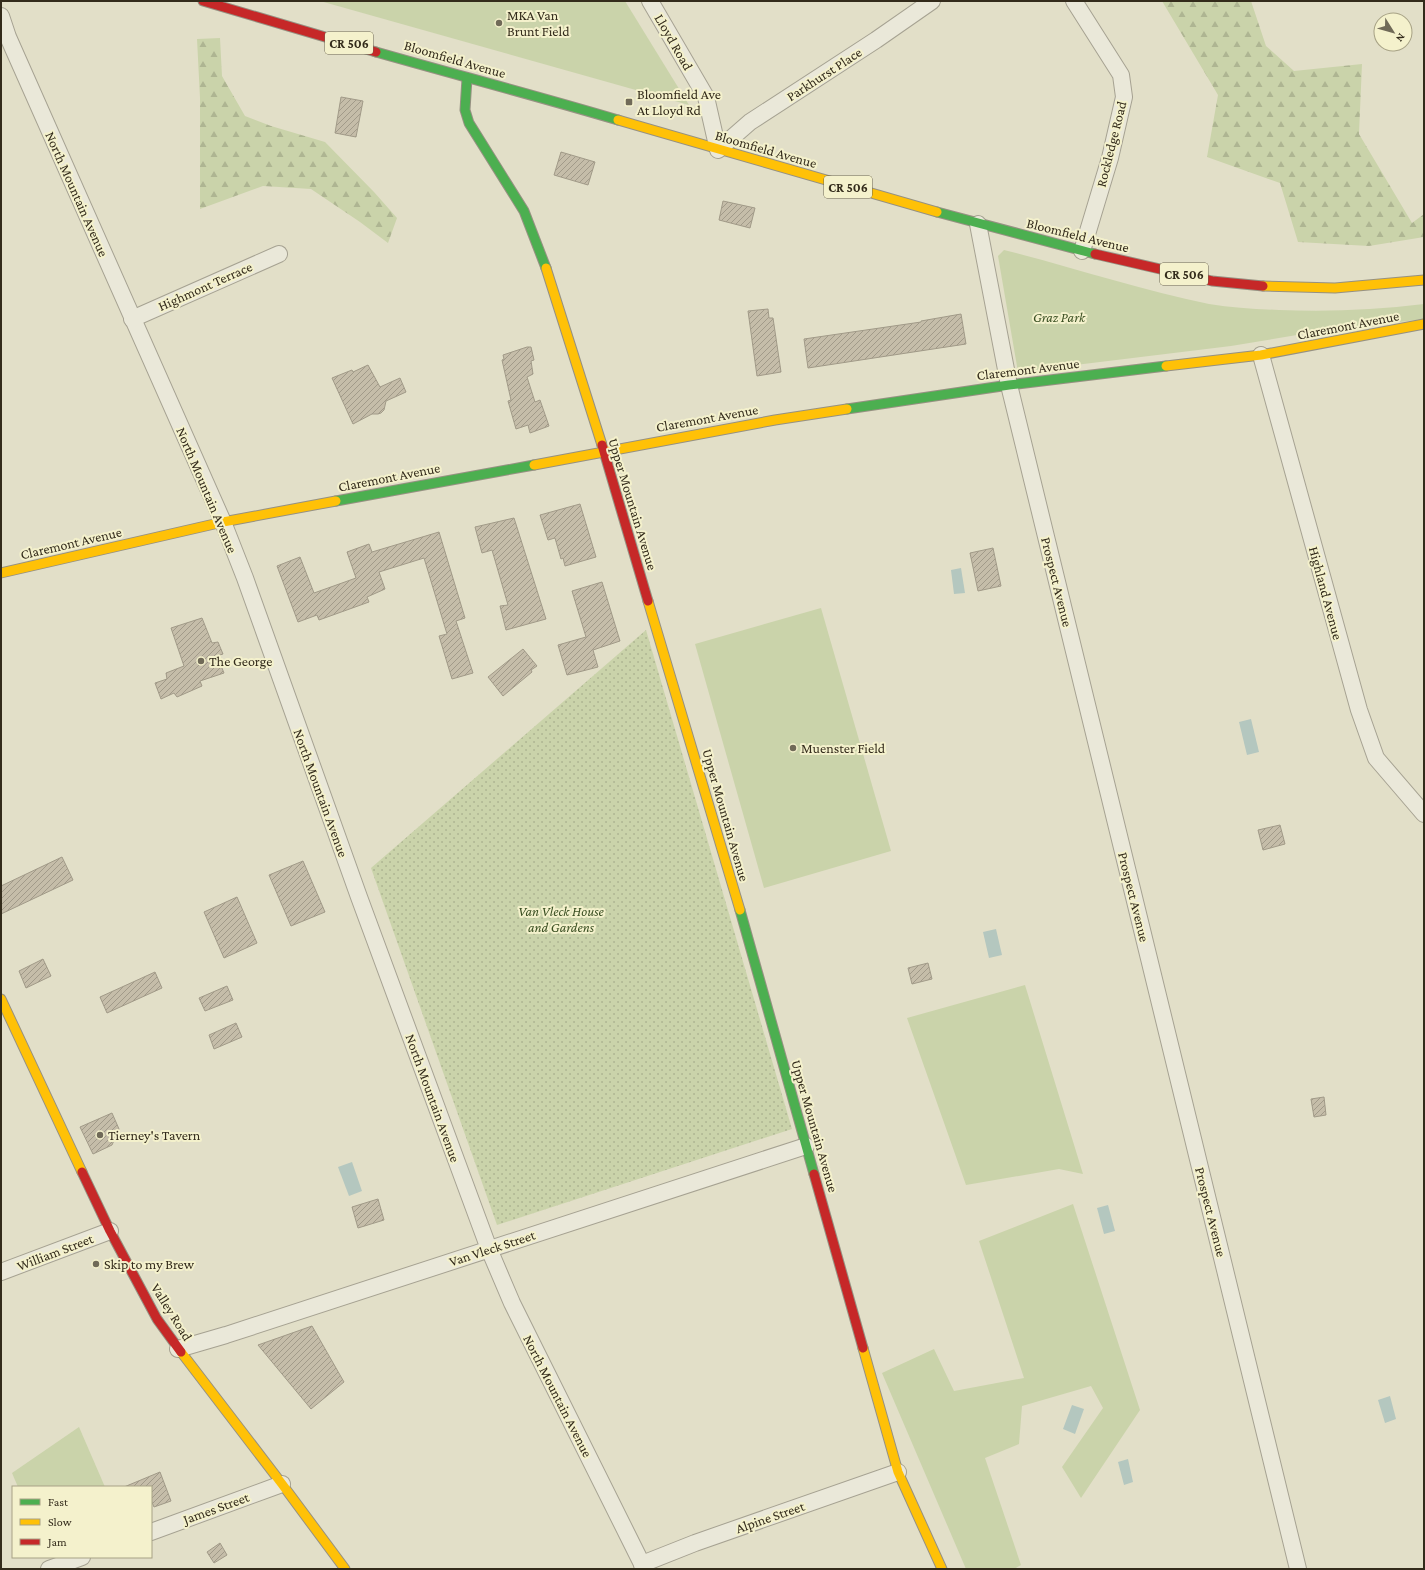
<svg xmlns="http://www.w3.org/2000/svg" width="1425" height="1570" viewBox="0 0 1425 1570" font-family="'Crimson Pro',serif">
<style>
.green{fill:#cad3aa}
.forest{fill:url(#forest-firs)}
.garden{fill:url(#garden-dots)}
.water{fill:#b4c7bf}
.building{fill:url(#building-hatch);stroke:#a19a88}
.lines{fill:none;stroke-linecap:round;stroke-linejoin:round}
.street-casing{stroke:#a6a292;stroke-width:18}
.fast-casing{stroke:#969182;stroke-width:11}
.slow-casing{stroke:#969182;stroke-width:11}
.jam-casing{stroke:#969182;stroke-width:11}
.street{stroke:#eae8d9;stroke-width:16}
.fast{stroke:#4caf50;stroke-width:9}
.slow{stroke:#ffc107;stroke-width:9}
.jam{stroke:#c62828;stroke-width:9}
.poi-dot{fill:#706a58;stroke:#f4f1cc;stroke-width:1.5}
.labels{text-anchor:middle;stroke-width:4;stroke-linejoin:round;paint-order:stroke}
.shield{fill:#f4f1cc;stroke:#6d6650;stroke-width:1}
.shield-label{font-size:13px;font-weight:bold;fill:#332b1b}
.poi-label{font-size:14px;fill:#332b1b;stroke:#f4f1cc;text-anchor:start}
.street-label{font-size:14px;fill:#332b1b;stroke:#f4f1cc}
.park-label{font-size:14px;font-style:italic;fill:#3a4f22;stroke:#f4f1cc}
</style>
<defs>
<pattern id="forest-firs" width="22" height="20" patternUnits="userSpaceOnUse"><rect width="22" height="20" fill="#cad3aa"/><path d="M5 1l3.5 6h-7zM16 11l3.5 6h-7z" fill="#aeb592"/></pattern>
<pattern id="garden-dots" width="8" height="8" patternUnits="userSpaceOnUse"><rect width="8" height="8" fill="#cad3aa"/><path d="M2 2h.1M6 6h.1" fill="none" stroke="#aeb592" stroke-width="1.8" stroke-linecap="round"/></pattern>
<pattern id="building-hatch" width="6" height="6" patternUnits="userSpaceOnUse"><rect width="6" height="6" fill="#c5bda9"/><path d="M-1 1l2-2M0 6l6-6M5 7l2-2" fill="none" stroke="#a19a89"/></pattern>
</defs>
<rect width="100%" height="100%" fill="#e2dfc8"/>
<!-- green -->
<g class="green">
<path d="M320,1H625L689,105Z"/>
<path d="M1004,250C1072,267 1140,290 1209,304C1232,308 1255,309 1279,310C1328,312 1375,310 1424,304V319L1309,333L1231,346L1018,372L998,256Z"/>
<path d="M821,608L891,851L764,888L695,644Z"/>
<path d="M1025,985L1083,1174L1059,1169L966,1185L907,1018Z"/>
<path d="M1073,1204L1140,1410L1081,1498L1062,1467L1103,1408L1091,1386L1022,1406L1019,1444L985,1458L1021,1565L1014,1569H966L882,1373L934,1349L954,1391L1024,1378L979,1241Z"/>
<path d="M79,1427L105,1487H18L12,1473Z"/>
</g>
<!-- forest -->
<g class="forest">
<path d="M1162,1H1251L1266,46L1294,71L1362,64L1359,134L1412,223L1424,214V237L1369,246L1298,242L1280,183L1207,157L1218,95Z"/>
<path d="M220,38L222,76L245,116L271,126L325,142L374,192L397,218L388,243L360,222L311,189L263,186L200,209V98L197,39Z"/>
</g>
<!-- garden -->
<path class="garden" d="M646,630L792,1129L497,1225L371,868Z"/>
<!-- water -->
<g class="water">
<path d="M961,568L965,593L954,594L951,570Z"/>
<path d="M1251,719L1259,752L1247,755L1239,722Z"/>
<path d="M996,929L1002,955L989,958L983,932Z"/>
<path d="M352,1162L362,1191L349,1196L338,1167Z"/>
<path d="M1108,1205L1115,1231L1104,1234L1097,1208Z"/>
<path d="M1390,1396L1396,1419L1385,1423L1378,1400Z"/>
<path d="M1072,1405L1084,1409L1075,1434L1063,1429Z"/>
<path d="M1128,1459L1133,1482L1124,1485L1118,1462Z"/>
</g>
<!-- building -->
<g class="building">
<path d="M341,97L363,101L356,137L335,133Z"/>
<path d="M561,152L595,162L588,185L554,175Z"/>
<path d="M723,201L755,208L750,228L719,220Z"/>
<path d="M768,309L769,318H773L781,372L757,376L748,311Z"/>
<path d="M961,314L966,344L808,368L804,339L921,322V321Z"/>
<path d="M527,347H531L534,360L531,361L533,374L527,377L535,402L540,400L549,426L530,433L528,425L516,429L508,401L511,400L502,360L504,359L503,355Z"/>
<path d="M368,365L380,387L400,378L406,392L386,401L384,410L381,413L378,414H372L353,424L332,378L352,370L353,372Z"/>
<path d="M580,504L596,557L565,566L563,558L561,559L555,538L548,540L540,515Z"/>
<path d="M514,518L546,619L506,630L500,606L508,605L492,550L482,553L475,527Z"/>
<path d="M439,532L465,618L456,621L473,673L452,679L439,636L447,634L424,558L379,572L385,589L367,597L369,602L319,620L317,615L298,622L277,566L300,557L314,593L356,578L347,552L369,544L372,552Z"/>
<path d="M993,548L1001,586L978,591L970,553Z"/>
<path d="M602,582L620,641L593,650L598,667L567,675L558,645L586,637L572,591Z"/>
<path d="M202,618L212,643L218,642L223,654L217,656L224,673L200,681L202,686L177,697L174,693L161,699L155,683L167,679L166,673L184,666L171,628Z"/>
<path d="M523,649L537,666L531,670L532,672L503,696L488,677Z"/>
<path d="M1280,825L1285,844L1263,850L1258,830Z"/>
<path d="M62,857L73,880L1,914V886Z"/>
<path d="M303,861L325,912L291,926L269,875Z"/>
<path d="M237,897L257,943L224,958L204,912Z"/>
<path d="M43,959L51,976L26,988L19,971Z"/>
<path d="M928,963L932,979L912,984L908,968Z"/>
<path d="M155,972L162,988L107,1013L100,997Z"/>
<path d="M227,986L233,1000L205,1011L199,998Z"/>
<path d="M236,1023L242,1037L214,1049L209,1035Z"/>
<path d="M1324,1097L1326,1115L1314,1117L1311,1099Z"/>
<path d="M112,1113L119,1129L112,1145L93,1154L80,1127Z"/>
<path d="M378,1199L384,1220L358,1228L352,1207Z"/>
<path d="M312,1326L344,1382L311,1409L258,1345Z"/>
<path d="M160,1472L171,1501L154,1507L151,1500V1487H124Z"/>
<path d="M220,1543L227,1555L214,1563L207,1552Z"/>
</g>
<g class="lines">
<!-- street casing -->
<g class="street-casing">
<g id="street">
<path d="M650,1L706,97L718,150L750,122L876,40L932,1"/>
<path d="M1074,1L1121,75L1124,97L1110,158L1082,251"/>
<path d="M1,16L8,37L223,522L245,578L359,897L489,1249L512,1303L642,1564L643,1569"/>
<path d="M978,224L1009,385L1298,1569"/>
<path d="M132,319L279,254"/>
<path d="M1261,355L1359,710L1376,758L1424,814"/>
<path d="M1,1272L110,1231"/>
<path d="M178,1349L226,1335L806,1146"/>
<path d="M151,1532L282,1484"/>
<path d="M642,1564L695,1543L898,1472"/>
<path d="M49,1569L82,1557"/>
</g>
</g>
<!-- fast casing -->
<g class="fast-casing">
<g id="fast">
<path d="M376,52C457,75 537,96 618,120"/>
<path d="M467,78L465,110L469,123L524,211L546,268"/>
<path d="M937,212L1095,254"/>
<path d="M847,409L1009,385L1166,366"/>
<path d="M336,501L534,465"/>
<path d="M740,910L814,1174"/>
</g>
</g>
<!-- slow casing -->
<g class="slow-casing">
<g id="slow">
<path d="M618,120L937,212"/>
<path d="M546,268L602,445"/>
<path d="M1263,286L1335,288L1424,280"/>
<path d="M1166,366L1261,355L1424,324"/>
<path d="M534,465L775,420L847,409"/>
<path d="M1,573L223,522L336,501"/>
<path d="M648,601L740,910"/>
<path d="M1,999L82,1172"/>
<path d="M863,1348L898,1472L942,1569"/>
<path d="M181,1352L282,1484L345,1569"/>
</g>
</g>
<!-- jam casing -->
<g class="jam-casing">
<g id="jam">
<path d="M203,1L376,52"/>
<path d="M1095,254L1212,281L1263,286"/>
<path d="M602,445L648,601"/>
<path d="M82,1172L110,1231L157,1319L181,1352"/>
<path d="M814,1174L863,1348"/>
</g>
</g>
<!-- street -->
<use href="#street" class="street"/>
<!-- fast -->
<use href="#fast" class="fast"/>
<!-- slow -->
<use href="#slow" class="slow"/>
<!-- jam -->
<use href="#jam" class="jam"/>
</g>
<!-- markers -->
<g class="poi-dot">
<circle cx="499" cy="23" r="4"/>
<rect x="625" y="98" width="8" height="8" rx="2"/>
<circle cx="201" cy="661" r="4"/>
<circle cx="793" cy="748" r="4"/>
<circle cx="100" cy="1135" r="4"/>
<circle cx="96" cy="1264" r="4"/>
</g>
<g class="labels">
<!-- shield labels -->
<g class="shield">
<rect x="325" y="32" width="48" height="22" rx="3"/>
<rect x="824" y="176" width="48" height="22" rx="3"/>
<rect x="1160" y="263" width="48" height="22" rx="3"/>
</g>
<g class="shield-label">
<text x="349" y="48">CR 506</text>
<text x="848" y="192">CR 506</text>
<text x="1184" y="279">CR 506</text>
</g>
<!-- poi labels -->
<g class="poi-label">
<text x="507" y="20">MKA Van<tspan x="507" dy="16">Brunt Field</tspan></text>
<text x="637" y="99">Bloomfield Ave<tspan x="637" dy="16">At Lloyd Rd</tspan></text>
<text x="209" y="666">The George</text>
<text x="801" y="753">Muenster Field</text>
<text x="108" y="1140">Tierney's Tavern</text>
<text x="104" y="1269">Skip to my Brew</text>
</g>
<!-- street labels -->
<g class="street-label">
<text transform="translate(674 42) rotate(60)" y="5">Lloyd Road</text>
<text transform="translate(455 59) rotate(16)" y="5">Bloomfield Avenue</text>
<text transform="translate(824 74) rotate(-33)" y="5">Parkhurst Place</text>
<text transform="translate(1111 144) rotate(-76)" y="5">Rockledge Road</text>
<text transform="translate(766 149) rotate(16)" y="5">Bloomfield Avenue</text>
<text transform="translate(77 194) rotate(66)" y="5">North Mountain Avenue</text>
<text transform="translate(1078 235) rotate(14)" y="5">Bloomfield Avenue</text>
<text transform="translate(205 286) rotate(-24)" y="5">Highmont Terrace</text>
<text transform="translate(1348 325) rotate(-11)" y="5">Claremont Avenue</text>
<text transform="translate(1028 369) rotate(-7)" y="5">Claremont Avenue</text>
<text transform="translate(707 418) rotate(-10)" y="5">Claremont Avenue</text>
<text transform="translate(389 477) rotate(-11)" y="5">Claremont Avenue</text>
<text transform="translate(207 490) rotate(67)" y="5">North Mountain Avenue</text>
<text transform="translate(633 504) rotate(73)" y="5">Upper Mountain Avenue</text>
<text transform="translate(71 543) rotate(-13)" y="5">Claremont Avenue</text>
<text transform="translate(1057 582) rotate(76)" y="5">Prospect Avenue</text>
<text transform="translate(1326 593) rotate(75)" y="5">Highland Avenue</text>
<text transform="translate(321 793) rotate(70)" y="5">North Mountain Avenue</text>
<text transform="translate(726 815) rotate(74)" y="5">Upper Mountain Avenue</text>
<text transform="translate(1134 897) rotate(76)" y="5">Prospect Avenue</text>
<text transform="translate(433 1098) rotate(70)" y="5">North Mountain Avenue</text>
<text transform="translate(815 1126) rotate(74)" y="5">Upper Mountain Avenue</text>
<text transform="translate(1211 1212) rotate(76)" y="5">Prospect Avenue</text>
<text transform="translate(492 1248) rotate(-18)" y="5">Van Vleck Street</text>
<text transform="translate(55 1252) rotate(-21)" y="5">William Street</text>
<text transform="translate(172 1312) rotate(58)" y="5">Valley Road</text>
<text transform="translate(558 1396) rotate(63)" y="5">North Mountain Avenue</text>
<text transform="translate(216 1508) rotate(-20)" y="5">James Street</text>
<text transform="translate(770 1517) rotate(-19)" y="5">Alpine Street</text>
</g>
<!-- park labels -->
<g class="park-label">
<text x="1059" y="322">Graz Park</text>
<text x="561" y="916">Van Vleck House<tspan x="561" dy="16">and Gardens</tspan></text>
</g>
</g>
<!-- border -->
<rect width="1425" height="1570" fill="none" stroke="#332b1b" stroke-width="4"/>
<!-- legend -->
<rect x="12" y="1486" width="140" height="72" fill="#f4f1cc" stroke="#a7a285"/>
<rect x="20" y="1499" width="20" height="6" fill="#4caf50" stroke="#a7a285"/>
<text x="48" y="1506" font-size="12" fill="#332b1b">Fast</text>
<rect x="20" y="1519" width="20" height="6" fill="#ffc107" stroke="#a7a285"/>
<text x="48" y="1526" font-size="12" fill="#332b1b">Slow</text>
<rect x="20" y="1539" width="20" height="6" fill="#c62828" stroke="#a7a285"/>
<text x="48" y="1546" font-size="12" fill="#332b1b">Jam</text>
<!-- north arrow -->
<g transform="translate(1393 32) rotate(127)"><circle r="19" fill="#f4f1cc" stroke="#a7a285"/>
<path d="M0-3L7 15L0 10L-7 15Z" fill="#706a58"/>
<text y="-6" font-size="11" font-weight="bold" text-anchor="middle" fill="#332b1b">N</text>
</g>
</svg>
